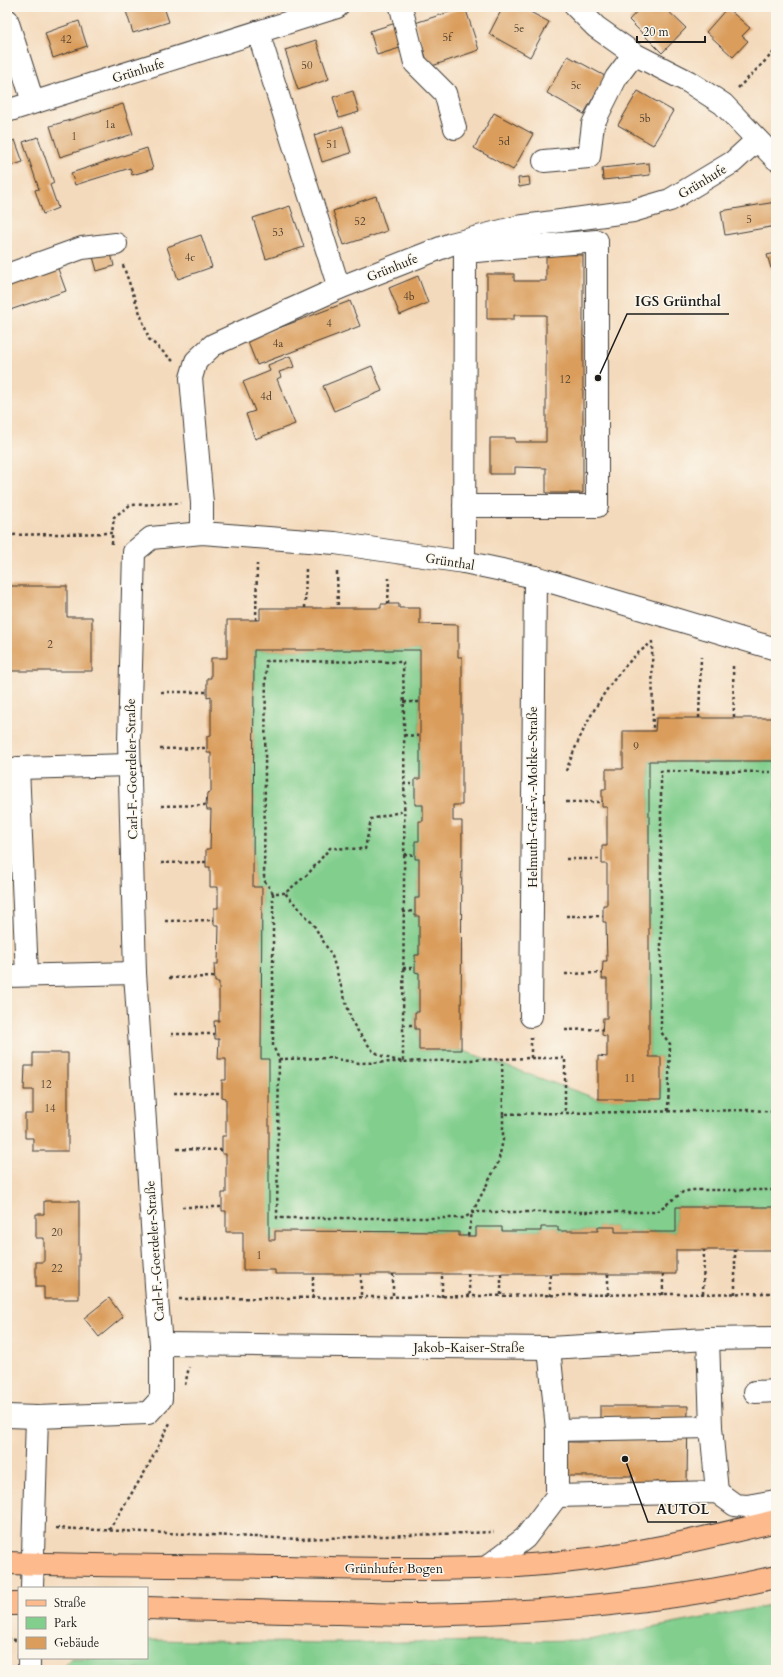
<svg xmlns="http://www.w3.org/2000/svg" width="783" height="1677" viewBox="0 0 783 1677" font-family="Cardo,serif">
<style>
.green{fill:#81ce8d;stroke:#4e7554}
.building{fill:#da9d5c}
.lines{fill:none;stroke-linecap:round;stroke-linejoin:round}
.minor-casing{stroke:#3c3834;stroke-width:24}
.major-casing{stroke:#3c3834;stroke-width:24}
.path{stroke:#3c3834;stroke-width:2.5;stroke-dasharray:3 3;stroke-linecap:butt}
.minor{stroke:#fff;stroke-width:22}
.major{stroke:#fcba8d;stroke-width:22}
.labels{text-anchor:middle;stroke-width:3;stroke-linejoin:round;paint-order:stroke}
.number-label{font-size:11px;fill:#4c3c2c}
.street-label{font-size:13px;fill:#1c1c1c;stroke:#fbf7ec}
.leader{fill:none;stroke:#1c1c1c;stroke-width:1.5}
.callout-dot{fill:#1c1c1c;stroke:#fbf7ec;stroke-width:1.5}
.callout-label{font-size:14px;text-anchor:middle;font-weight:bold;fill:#1c1c1c;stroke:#fbf7ec;stroke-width:3;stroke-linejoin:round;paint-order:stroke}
</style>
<rect width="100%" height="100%" fill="#fbf7ec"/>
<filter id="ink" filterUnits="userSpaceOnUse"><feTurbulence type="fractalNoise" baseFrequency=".025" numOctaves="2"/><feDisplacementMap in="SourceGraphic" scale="8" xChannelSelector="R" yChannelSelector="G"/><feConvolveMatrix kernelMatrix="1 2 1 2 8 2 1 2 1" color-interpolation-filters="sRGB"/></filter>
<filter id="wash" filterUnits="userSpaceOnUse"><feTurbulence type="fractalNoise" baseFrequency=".012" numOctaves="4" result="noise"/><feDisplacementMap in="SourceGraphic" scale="16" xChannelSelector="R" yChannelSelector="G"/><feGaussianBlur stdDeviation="0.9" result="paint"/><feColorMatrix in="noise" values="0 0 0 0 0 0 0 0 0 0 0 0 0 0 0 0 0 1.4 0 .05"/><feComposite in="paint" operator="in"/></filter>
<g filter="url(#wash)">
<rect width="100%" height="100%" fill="#f4dabc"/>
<!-- green -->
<g class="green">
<path d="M254,650H420V779H415V804L423,805V821L419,841L415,842V859H419V898H415V916H419V955H415V972L419,973V1012H415V1029H419V1050H461L598,1099L661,1098V1057H649V761H776V1207H676V1232H615V1227H598V1231H558V1227H541V1231H502L476,1227V1236H459V1232L276,1231L275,1240H269L261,1059L262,887H253Z"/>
<path d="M776,1604V1670H62L71,1658H147V1640L323,1643L589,1640Z"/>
</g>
<g id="blocks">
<!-- building -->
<g class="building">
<path d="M128,7H164L169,22L133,33L125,8Z"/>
<path d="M465,7L479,50L429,67L415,23Z"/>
<path d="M503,7H521L549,22L530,57L489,34Z"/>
<path d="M641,7H664L686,28L662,53L629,20Z"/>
<path d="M727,8L750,28L742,36L748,41L733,57L706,32Z"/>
<path d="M79,21L87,46L53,58L45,33Z"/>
<path d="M396,23L403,47L377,55L370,31Z"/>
<path d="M316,40L329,79L298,90L285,50Z"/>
<path d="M568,56L605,76L584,114L547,93Z"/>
<path d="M353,91L359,112L339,118L333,97Z"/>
<path d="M638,91L673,111L653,145L618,125Z"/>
<path d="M123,104L133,134L60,157L50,126Z"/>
<path d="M494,113L533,134L513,170L474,148Z"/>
<path d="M343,126L351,153L322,162L314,135Z"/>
<path d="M38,137L54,183L50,185L58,208L43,214L35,190L39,189L23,142Z"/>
<path d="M15,140L23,162L7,167V143Z"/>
<path d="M147,148L153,169L132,175L130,168L75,185L71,173Z"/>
<path d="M649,163L650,175L603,180L602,168Z"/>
<path d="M529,177L530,185L519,187L518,178Z"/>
<path d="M376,196L387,231L344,245L333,211Z"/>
<path d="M776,202V226L725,235L721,211Z"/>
<path d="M290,206L304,247L266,259L253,218Z"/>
<path d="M201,235L212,267L178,279L167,247Z"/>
<path d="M110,249L114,266L97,271L92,253Z"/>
<path d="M776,253V267L771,268L767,255Z"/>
<path d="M546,254L583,255V493H546V468L515,467V474H490V438H515V442H546V315H514V319H487V274H514V281H546Z"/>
<path d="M57,266L66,291L7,311V284Z"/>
<path d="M418,276L428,303L400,315L389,288Z"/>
<path d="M350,301L360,326L257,365L247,340Z"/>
<path d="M290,356L294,367L279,372L281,377L277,379L295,424L255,439L246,414L255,411L243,382L270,371L268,365Z"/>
<path d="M372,366L382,391L334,411L323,386Z"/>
<path d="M7,586H67V617H92V671H7Z"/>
<path d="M381,604H399V608H420V624L458,625V657H462V805H453V821H462L461,1050H419V1029H415V1012H419V973L415,972V955H419V916H415V898H419V859H415V841H419V821H423V805H415V779H420V650H254L253,887H262L261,1059H269V1240H275V1231L459,1232V1236H476V1227H502V1231H541V1227H558V1231H598V1227H615V1232H676V1207H776V1250H676V1274H275V1270H243V1232H226V1211H222V1193H226V1154H222V1136H226V1098L222,1097V1080H226V1059H218L219,1039H215L214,1021H219V982H215L214,964H218L219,925H214V908H218V887H210V867H206V849H210L211,810H207L206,805L207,793L211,792V753H207V736L211,735V696L207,697V678H211V658H227V620H260V608H381Z"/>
<path d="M656,718H776V761H649V1057H661V1099H598V1056L607,1057V1036L602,1035L603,1018H607V979H602L603,961H607L606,922H603V905H607V864H602V846H607V807H602V789H606V769H623V731H655Z"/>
<path d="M33,1053H68V1151H33V1138H25V1114H33V1090H24L25,1066H33Z"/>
<path d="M44,1201H79V1299H44V1287H36V1262H44V1238H36V1214H44Z"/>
<path d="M109,1298L123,1317L99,1337L84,1318Z"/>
<path d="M600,1406H688L687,1482H655V1491H632V1476H563V1442H600Z"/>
</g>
</g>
</g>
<g filter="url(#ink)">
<use href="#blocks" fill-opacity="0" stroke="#3c3834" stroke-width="1"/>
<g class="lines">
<!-- minor casing -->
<g class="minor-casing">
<g id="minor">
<path d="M401,7L415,63L445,93L455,128"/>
<path d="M576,7L596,27L634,54L689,82L723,104L776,159"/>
<path d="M7,20L33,102"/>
<path d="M258,32L339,288"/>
<path d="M7,111L337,7"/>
<path d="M544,161L589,157L593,124L616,78L634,54"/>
<path d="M7,275L82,248L116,244"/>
<path d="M202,533V503L191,378L196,361L213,345L339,288L451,244L517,227L633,211L670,200L733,162L757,140"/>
<path d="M464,562L465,252L597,241V506H464"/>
<path d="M27,975L18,768L130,765"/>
<path d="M7,976L135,973"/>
<path d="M531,1016L535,577"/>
<path d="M708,1339L711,1427L717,1492"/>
<path d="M161,1344L549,1348L708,1339L776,1338"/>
<path d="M755,1392L776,1391"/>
<path d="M7,1416L37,1417"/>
<path d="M557,1430L711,1427"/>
<path d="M557,1496L717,1492L735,1505L747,1506L776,1501"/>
<path d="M487,1567L525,1538L557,1496V1430L549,1348"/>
<path d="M32,1588L37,1417L148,1413L161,1399V1344L157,1300L135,973L129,741L134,552L151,538L202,533L335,543L464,562L535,577L776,649"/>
<path d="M29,1670V1658"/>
</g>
</g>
<!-- major casing -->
<g class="major-casing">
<g id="major">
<path d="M7,1563C100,1566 194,1566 287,1567C378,1569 471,1572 563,1562C634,1555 706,1538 776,1521"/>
<path d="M7,1604H19"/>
<path d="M147,1608C210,1610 274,1612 337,1613C365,1614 392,1615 420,1615C539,1613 660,1604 776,1577"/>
</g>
</g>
<!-- path -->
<g class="path">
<path d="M738,88L776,50"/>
<path d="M123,265L149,339L173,361"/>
<path d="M7,535L112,533L114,517L130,505L181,503"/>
<path d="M112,544V533"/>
<path d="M337,572L338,608"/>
<path d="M388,604L389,578"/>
<path d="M305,608L306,568"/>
<path d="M256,620L257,564"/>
<path d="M733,666L734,718"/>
<path d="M161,692H207"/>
<path d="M404,702H420"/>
<path d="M699,718L701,657"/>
<path d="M404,735L419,736"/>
<path d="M160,749L207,748"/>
<path d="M566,771C581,731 601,691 631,660C637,653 645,648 652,642L653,731"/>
<path d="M403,784H415"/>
<path d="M566,802H603"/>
<path d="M161,806L206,805"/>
<path d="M404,854L415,855"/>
<path d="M566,859H602"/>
<path d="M161,863L207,862"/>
<path d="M273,893L264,880L266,661L403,662C406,795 403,929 403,1062L384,1057L373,1051L362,1037L352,1022L332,956L313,924L285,893L308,874L330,848L365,849L371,819L404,811"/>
<path d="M285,893H273V1046L279,1059L277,1218H464L472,1213L478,1212H656L683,1192L692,1190H776"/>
<path d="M403,912L415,911"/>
<path d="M566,916H603"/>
<path d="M165,921L214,920"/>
<path d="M403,968H415"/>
<path d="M565,974L603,973"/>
<path d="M169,978L214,977"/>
<path d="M403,1025H415"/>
<path d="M565,1030L603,1029"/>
<path d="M171,1034H214"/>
<path d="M531,1037V1058L502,1059L503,1114L752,1110L776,1112"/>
<path d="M531,1058H565V1113"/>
<path d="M279,1059L331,1058L359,1063L502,1059"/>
<path d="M174,1093H222"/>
<path d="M668,1111L670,1044L661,1032V771L776,772"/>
<path d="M177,1149L222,1150"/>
<path d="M182,1207H222"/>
<path d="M468,1236L472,1213L498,1163L503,1140V1114"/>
<path d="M361,1274V1298"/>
<path d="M393,1274V1297"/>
<path d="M468,1274L470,1297"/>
<path d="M501,1274V1297"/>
<path d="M703,1294L704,1250"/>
<path d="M735,1294V1250"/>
<path d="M608,1295V1274"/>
<path d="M663,1295V1274"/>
<path d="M550,1296V1274"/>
<path d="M442,1297V1274"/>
<path d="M313,1298V1274"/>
<path d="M179,1299L776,1293"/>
<path d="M185,1385L189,1367"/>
<path d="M56,1528L299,1539L494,1532"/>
<path d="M109,1530L146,1470L170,1423"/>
<path d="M7,1639L16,1640"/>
</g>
<!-- minor -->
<use href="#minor" class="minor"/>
<!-- major -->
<use href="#major" class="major"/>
</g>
</g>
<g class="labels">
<!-- number labels -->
<g class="number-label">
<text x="519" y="32">5e</text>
<text x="447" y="41">5f</text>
<text x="66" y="43">42</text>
<text x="307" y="69">50</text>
<text x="576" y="89">5c</text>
<text x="645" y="122">5b</text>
<text x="110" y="128">1a</text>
<text x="74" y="140">1</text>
<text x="504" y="145">5d</text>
<text x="332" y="148">51</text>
<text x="749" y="223">5</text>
<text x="360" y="225">52</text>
<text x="278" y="236">53</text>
<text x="190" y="261">4c</text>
<text x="409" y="300">4b</text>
<text x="329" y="327">4</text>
<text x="278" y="347">4a</text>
<text x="565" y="383">12</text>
<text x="266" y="400">4d</text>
<text x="50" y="648">2</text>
<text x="636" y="750">9</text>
<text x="630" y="1082">11</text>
<text x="46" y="1088">12</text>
<text x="50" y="1112">14</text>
<text x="57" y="1236">20</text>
<text x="259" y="1259">1</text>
<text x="57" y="1272">22</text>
</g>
<!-- street labels -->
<g class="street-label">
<text transform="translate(138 70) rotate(-17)" y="5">Grünhufe</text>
<text transform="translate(702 181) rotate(-31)" y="5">Grünhufe</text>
<text transform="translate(392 267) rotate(-22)" y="5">Grünhufe</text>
<text transform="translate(450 561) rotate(9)" y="5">Grünthal</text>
<text transform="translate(131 769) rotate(-91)" y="5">Carl-F.-Goerdeler-Straße</text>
<text transform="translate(532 797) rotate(-90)" y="5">Helmuth-Graf-v.-Moltke-Straße</text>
<text transform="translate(154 1251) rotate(-94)" y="5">Carl-F.-Goerdeler-Straße</text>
<text x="469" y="1352">Jakob-Kaiser-Straße</text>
<text x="394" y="1573">Grünhufer Bogen</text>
</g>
</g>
<!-- callouts -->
<path class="leader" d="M598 378L627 314H729M625 1459L648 1522H717"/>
<g class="callout-dot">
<circle cx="598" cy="378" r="4"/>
<circle cx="625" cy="1459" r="4"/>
</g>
<g class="callout-label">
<text x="678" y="306">IGS Grünthal</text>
<text x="683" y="1514">AUTOL</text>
</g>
<!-- margin -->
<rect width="783" height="1677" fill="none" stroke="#fbf7ec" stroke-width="24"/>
<!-- legend -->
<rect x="18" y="1587" width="130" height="72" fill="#fbf7ec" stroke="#a29f99"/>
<rect x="26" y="1600" width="20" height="6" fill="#fcba8d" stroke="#a29f99"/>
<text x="54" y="1607" font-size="12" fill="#1c1c1c">Straße</text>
<rect x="26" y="1617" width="20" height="12" fill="#81ce8d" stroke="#a29f99"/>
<text x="54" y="1627" font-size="12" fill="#1c1c1c">Park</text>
<rect x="26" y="1637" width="20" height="12" fill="#da9d5c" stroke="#a29f99"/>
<text x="54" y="1647" font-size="12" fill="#1c1c1c">Gebäude</text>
<!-- scale -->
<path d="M637 36v6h68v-6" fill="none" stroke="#1c1c1c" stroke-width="2"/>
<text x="643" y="36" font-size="12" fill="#1c1c1c" stroke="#fbf7ec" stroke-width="3" paint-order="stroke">20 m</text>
</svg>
